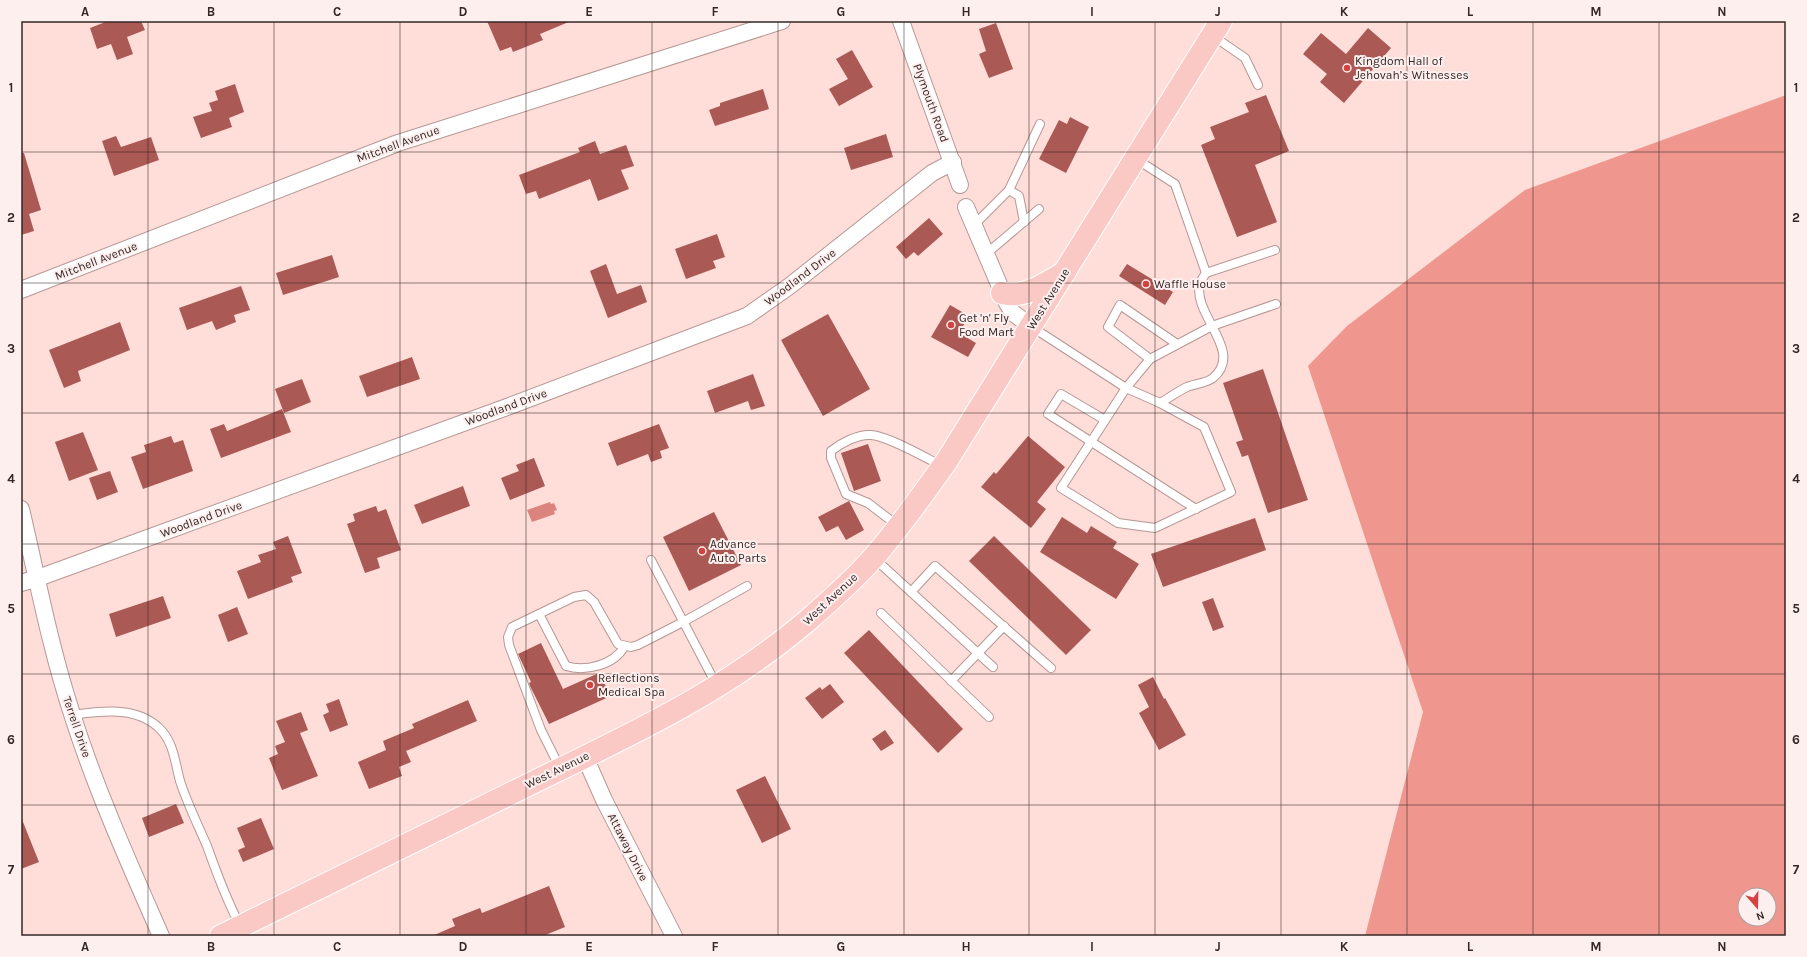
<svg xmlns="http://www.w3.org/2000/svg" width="1807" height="957" viewBox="0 0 1807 957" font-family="Karla,sans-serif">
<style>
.forest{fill:#ef978f;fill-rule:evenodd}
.water{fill:#db847d}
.building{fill:#ab5954}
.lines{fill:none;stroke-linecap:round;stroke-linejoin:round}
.service-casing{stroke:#b69794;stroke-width:10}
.minor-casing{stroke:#b69794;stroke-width:18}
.primary-casing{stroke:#fff;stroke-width:24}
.service{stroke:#fff;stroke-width:8}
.minor{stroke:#fff;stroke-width:16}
.primary{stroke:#fbc9c5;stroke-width:22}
.grid{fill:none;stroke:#342826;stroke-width:1;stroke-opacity:0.55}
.poi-dot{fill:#d14241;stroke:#fdefee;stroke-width:1.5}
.labels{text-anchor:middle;stroke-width:4;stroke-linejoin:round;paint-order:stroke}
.poi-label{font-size:12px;fill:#342826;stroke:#fdefee;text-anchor:start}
.street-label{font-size:12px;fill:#342826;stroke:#fdefee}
.neatline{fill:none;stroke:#342826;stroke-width:1.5}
.grid-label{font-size:13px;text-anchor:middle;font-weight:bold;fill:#342826}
</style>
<rect width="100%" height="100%" fill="#ffddd9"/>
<!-- forest -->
<path class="forest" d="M1786,95V936H1365L1423,712L1308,366L1347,326L1525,190ZM1745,895H1769V919H1745Z"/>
<!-- water -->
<path class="water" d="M550,502L551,504L554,503L557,510L554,511L555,514L532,522L527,510Z"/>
<!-- building -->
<g class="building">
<path d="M108,21H141L145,30L127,37L133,54L117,60L111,44L97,49L90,28Z"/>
<path d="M487,21H571L540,34L543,40L513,52L511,47L500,51Z"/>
<path d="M996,23L1013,69L989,78L979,54L986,51L979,29Z"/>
<path d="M1368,28L1391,48L1344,103L1320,82L1327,74L1303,54L1321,33L1346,54Z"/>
<path d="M852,50L873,87L839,106L829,89L848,79L836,59Z"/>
<path d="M235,84L244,112L229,118L232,127L201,138L193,117L212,111L209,103L218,100L215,91Z"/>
<path d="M763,89L769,109L715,126L709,110L720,106V103Z"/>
<path d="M1266,95L1289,151L1255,165L1277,222L1237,237L1201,145L1215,139L1210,127L1249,112L1245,103Z"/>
<path d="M1070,117L1089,127L1066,173L1039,159L1059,120L1067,124Z"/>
<path d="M886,134L893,157L851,170L844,148Z"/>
<path d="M116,136L121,147L151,137L159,160L114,176L102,141Z"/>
<path d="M595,141L600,154L626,145L634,166L621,170L629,189L598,201L590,179L539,199L536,191L526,194L519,175L580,152L578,148Z"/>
<path d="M21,153H24L41,210L29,214L34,231L21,235Z"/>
<path d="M929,218L943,234L918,256L914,252L906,259L896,247Z"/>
<path d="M717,234L725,257L713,261L716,268L686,279L675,249Z"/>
<path d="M332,255L339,277L283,295L276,273Z"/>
<path d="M606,264L617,294L641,285L647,302L608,318L590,271Z"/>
<path d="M1127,264L1173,292L1165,305L1119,276Z"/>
<path d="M241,286L250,310L234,315L236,322L216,330L212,321L187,330L179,308Z"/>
<path d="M950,305L969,316L959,333L976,343L968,357L931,337Z"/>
<path d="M828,314L870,389L823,416L781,340Z"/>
<path d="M120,322L130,350L78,371L81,381L64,388L49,350Z"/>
<path d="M412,357L420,379L367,397L359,376Z"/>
<path d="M1263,369L1308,500L1268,513L1248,455L1242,457L1236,442L1243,440L1223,383Z"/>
<path d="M753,374L765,406L751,410L748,401L715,413L707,391Z"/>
<path d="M302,379L311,402L284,413L275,389Z"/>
<path d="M282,409L291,432L221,458L210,429L224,424L227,431Z"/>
<path d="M659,424L669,448L660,451L662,458L651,462L648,454L617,466L608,443Z"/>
<path d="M83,432L98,470L69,481L55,442Z"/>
<path d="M171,436L174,443L183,440L193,471L143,489L131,457L146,452L144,445Z"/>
<path d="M1028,436L1065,467L1037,502L1046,509L1031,528L981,487L994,472L996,474Z"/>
<path d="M868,444L881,481L854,491L841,453Z"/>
<path d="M534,458L545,486L510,500L501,478L519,471L516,465Z"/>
<path d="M110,471L118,492L97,500L89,478Z"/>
<path d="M463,486L470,506L422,524L414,505Z"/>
<path d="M849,501L864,530L846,540L838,526L826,532L818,517Z"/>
<path d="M376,506L378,512L386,509L401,550L377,558L380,568L365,573L347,524L355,521L353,514Z"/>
<path d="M714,512L741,565L689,591L663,537Z"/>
<path d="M1062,517L1087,533L1091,526L1117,542L1113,548L1139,564L1116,599L1040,552Z"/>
<path d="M1255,518L1266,550L1163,587L1151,554Z"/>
<path d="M288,536L302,573L291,577L293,582L248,599L237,571L261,562L258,555L276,549L273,542Z"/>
<path d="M994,536L1091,630L1066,655L969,561Z"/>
<path d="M163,596L171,618L116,637L109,614Z"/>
<path d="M1213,598L1224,627L1213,631L1202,602Z"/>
<path d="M237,607L248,634L228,642L218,615Z"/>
<path d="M869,630L963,729L938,753L844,653Z"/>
<path d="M541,643L563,689L599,673L611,696L549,724L530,686L529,683L531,682L518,654Z"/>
<path d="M1153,677L1164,699L1165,698L1186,735L1159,750L1139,713L1149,707L1138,685Z"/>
<path d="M830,684L844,702L822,719L805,698L820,687L822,690Z"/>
<path d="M339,699L348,725L330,732L323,715L329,712L326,704Z"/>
<path d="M468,700L477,721L406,751L411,762L399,767L402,776L369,789L358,762L386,750L383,741L414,728L412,724Z"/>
<path d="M301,712L308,730L300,733L318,776L282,790L269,758L278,754L275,746L285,742L276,721Z"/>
<path d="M885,730L894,743L881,751L872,739Z"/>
<path d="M765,776L791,829L762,843L736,790Z"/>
<path d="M176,804L184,823L149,837L142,818Z"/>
<path d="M21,817L39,862L21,869Z"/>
<path d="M261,818L274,849L243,862L238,850L245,847L237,828Z"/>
<path d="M549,886L565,927L543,936H432L455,926L452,919L480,908L482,913Z"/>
</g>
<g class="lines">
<!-- service casing -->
<g class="service-casing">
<g id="service">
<path d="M1213,36L1245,58L1258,85"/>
<path d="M1136,159L1175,184L1206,273C1204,276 1201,280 1200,284C1192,315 1245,351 1213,378C1207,383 1194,384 1187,387C1178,391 1169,398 1160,403L1204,427L1231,492L1155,528L1118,523L1061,488L1126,388L1150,359L1212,326L1276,304"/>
<path d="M1009,190L1019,196L1024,222"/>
<path d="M974,225L1009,190L1040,124"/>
<path d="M986,254L1039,209"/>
<path d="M1206,273L1275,250"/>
<path d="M1032,327L1126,388L1160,403"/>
<path d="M1150,359L1108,327L1120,305L1177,344"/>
<path d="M1105,420L1061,394L1048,414L1196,509"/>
<path d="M898,526L868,503L846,494L831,458V451C841,443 858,434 871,435C888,436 926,458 942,466"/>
<path d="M874,558L993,667"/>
<path d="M651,560L717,686"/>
<path d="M911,592L935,566L1051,668"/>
<path d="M881,613L989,717"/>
<path d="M539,614L566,666C585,672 614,665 624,647"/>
<path d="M951,681L1004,626"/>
<path d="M72,715C101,711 136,706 159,728C174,742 175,763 180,781C187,803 198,825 207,846C217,873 226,900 240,925"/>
<path d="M560,768L541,730L509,645L508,637L512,627L574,597L586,595L594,602L618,644L631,647L638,645L683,622L747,586"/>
</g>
</g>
<!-- minor casing -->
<g class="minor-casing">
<g id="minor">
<path d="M901,21L960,185"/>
<path d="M966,207L1007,303L1013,313L1032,327"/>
<path d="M21,290L398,143L782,21"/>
<path d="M21,509C37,577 50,647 72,714C96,790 129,863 161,936"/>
<path d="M21,583L38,578L507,407L747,316L791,285L932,173L953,162"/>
<path d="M585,757L604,800L674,936"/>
</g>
</g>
<!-- primary casing -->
<g class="primary-casing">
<g id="primary">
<path d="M1002,293C1024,299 1047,283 1065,272"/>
<path d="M221,936C326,884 432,833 538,780C634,733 725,691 807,621C830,601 854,580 874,557C900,527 923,494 946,462L1221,21"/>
</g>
</g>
<!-- service -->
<use href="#service" class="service"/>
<!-- minor -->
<use href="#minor" class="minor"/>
<!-- primary -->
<use href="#primary" class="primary"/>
</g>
<!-- grid -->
<path class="grid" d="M148,21V936M274,21V936M400,21V936M526,21V936M652,21V936M778,21V936M904,21V936M1029,21V936M1155,21V936M1281,21V936M1407,21V936M1533,21V936M1659,21V936M21,152H1786M21,283H1786M21,413H1786M21,544H1786M21,674H1786M21,805H1786"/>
<!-- markers -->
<g class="poi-dot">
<circle cx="1347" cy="68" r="4"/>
<circle cx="1146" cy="284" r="4"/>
<circle cx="951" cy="325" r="4"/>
<circle cx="702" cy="551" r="4"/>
<circle cx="590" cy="685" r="4"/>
</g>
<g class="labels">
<!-- poi labels -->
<g class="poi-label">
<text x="1355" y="65">Kingdom Hall of<tspan x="1355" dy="14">Jehovah’s Witnesses</tspan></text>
<text x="1154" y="288">Waffle House</text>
<text x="959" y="322">Get 'n' Fly<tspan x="959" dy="14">Food Mart</tspan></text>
<text x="710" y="548">Advance<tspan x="710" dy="14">Auto Parts</tspan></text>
<text x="598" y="682">Reflections<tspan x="598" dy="14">Medical Spa</tspan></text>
</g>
<!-- street labels -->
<g class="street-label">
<text transform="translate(931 103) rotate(70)" y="4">Plymouth Road</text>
<text transform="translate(398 144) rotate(-20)" y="4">Mitchell Avenue</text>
<text transform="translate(96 261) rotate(-21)" y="4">Mitchell Avenue</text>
<text transform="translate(800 277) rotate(-37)" y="4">Woodland Drive</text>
<text transform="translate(1048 299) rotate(-58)" y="4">West Avenue</text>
<text transform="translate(506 407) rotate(-20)" y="4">Woodland Drive</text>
<text transform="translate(201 519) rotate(-20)" y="4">Woodland Drive</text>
<text transform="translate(830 599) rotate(-43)" y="4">West Avenue</text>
<text transform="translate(77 727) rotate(71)" y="4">Terrell Drive</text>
<text transform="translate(557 770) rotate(-26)" y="4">West Avenue</text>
<text transform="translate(628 847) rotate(63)" y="4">Attaway Drive</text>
</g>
</g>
<!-- border -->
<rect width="1807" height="957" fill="none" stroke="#fdefee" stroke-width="44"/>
<!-- north arrow -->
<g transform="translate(1757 907) rotate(160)"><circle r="19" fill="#fdefee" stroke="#ad9f9e"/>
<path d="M0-3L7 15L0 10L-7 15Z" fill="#d14241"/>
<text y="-6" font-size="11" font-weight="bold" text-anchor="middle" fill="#342826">N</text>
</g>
<rect x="22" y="22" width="1763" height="913" class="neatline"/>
<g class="grid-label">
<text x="85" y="16">A</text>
<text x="211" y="16">B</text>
<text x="337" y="16">C</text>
<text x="463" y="16">D</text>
<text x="589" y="16">E</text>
<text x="715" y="16">F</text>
<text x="841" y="16">G</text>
<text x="966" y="16">H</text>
<text x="1092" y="16">I</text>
<text x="1218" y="16">J</text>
<text x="1344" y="16">K</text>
<text x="1470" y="16">L</text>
<text x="1596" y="16">M</text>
<text x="1722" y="16">N</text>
<text x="11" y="92">1</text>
<text x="1796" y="92">1</text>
<text x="11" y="222">2</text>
<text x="1796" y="222">2</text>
<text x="11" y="353">3</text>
<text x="1796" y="353">3</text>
<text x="11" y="483">4</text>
<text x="1796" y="483">4</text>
<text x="11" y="613">5</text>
<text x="1796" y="613">5</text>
<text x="11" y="744">6</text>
<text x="1796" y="744">6</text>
<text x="11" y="874">7</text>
<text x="1796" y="874">7</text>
<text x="85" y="951">A</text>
<text x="211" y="951">B</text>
<text x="337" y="951">C</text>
<text x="463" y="951">D</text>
<text x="589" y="951">E</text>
<text x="715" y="951">F</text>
<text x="841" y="951">G</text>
<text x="966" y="951">H</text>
<text x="1092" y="951">I</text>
<text x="1218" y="951">J</text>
<text x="1344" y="951">K</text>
<text x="1470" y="951">L</text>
<text x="1596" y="951">M</text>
<text x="1722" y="951">N</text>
</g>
</svg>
